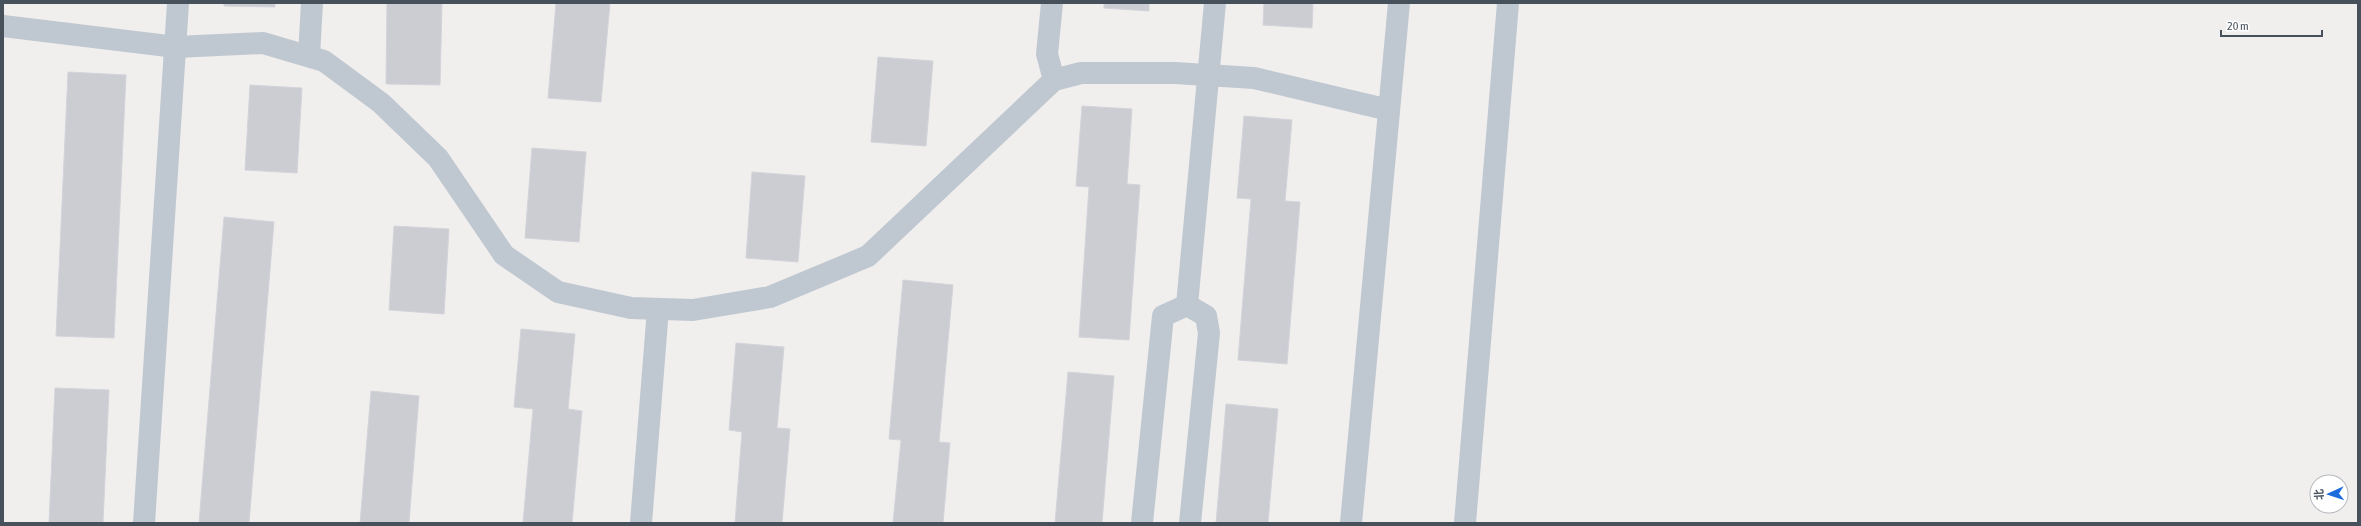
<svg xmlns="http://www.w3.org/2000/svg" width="2361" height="526" viewBox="0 0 2361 526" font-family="'Asap Condensed','Noto Sans SC',sans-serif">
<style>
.building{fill:#cbcdd3;stroke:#d2d4da}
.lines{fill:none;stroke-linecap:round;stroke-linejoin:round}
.minor{stroke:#bfc8d0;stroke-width:22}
</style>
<rect width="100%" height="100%" fill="#f1eeee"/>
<!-- building -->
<g class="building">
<path d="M224,3H275V7L224,6Z"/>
<path d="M387,3H442L440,85L386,84Z"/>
<path d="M556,3H610L601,102L548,98Z"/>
<path d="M1104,3H1149V11L1104,8Z"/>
<path d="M1264,3H1313L1312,28L1263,25Z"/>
<path d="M878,57L933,61L926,146L871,142Z"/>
<path d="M68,72L126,75L114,338L56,336Z"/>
<path d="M250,85L302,88L297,173L245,170Z"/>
<path d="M1082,106L1132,109L1127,184L1140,185L1129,340L1079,337L1089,187L1076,186Z"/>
<path d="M1244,116L1292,120L1285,201L1300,202L1287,364L1238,360L1251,199L1237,198Z"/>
<path d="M532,148L586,152L579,242L525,238Z"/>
<path d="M752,172L805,176L798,262L746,258Z"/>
<path d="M224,217L274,222L249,523H199Z"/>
<path d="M394,226L449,229L444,314L389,310Z"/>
<path d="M903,280L953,285L939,442L950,443L943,523H893L901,440L889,439Z"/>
<path d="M521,329L575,334L568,409L582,411L572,523H523L533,409L514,407Z"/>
<path d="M736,343L784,347L777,428L790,429L782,523H735L742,432L729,430Z"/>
<path d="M1068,372L1114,376L1102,523H1055Z"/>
<path d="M55,388L109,390L103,523H49Z"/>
<path d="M371,391L419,396L409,523H360Z"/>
<path d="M1226,404L1278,409L1268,523H1216Z"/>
</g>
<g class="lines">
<!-- minor -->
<g class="minor">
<path d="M1052,3L1047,54L1054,80"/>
<path d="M3,26L176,47L263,43L324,61L381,103L438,158L504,255L558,292L631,308L693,310L770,297L868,256L1054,80L1081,73H1175L1254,78L1389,110"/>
<path d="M309,56L312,3"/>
<path d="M1187,305L1215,3"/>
<path d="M144,523L178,3"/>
<path d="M641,523L658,309"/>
<path d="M1142,523L1163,316L1187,305L1206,316L1209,333L1190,523"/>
<path d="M1351,523L1399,3"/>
<path d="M1465,523L1508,3"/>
</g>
</g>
<!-- border -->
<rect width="2361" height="526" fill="none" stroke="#46515b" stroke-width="8"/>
<!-- north arrow -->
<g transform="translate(2329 494) rotate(267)"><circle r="19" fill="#ffffff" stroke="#b5b9bd"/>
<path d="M0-3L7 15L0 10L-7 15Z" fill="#1c6cdd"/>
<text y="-6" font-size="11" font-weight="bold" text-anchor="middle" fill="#46515b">北</text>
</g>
<!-- scale -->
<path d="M2221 30v6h101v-6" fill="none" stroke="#46515b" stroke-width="2"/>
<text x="2227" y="30" font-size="12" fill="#46515b" stroke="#ffffff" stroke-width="3" paint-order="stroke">20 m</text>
</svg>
